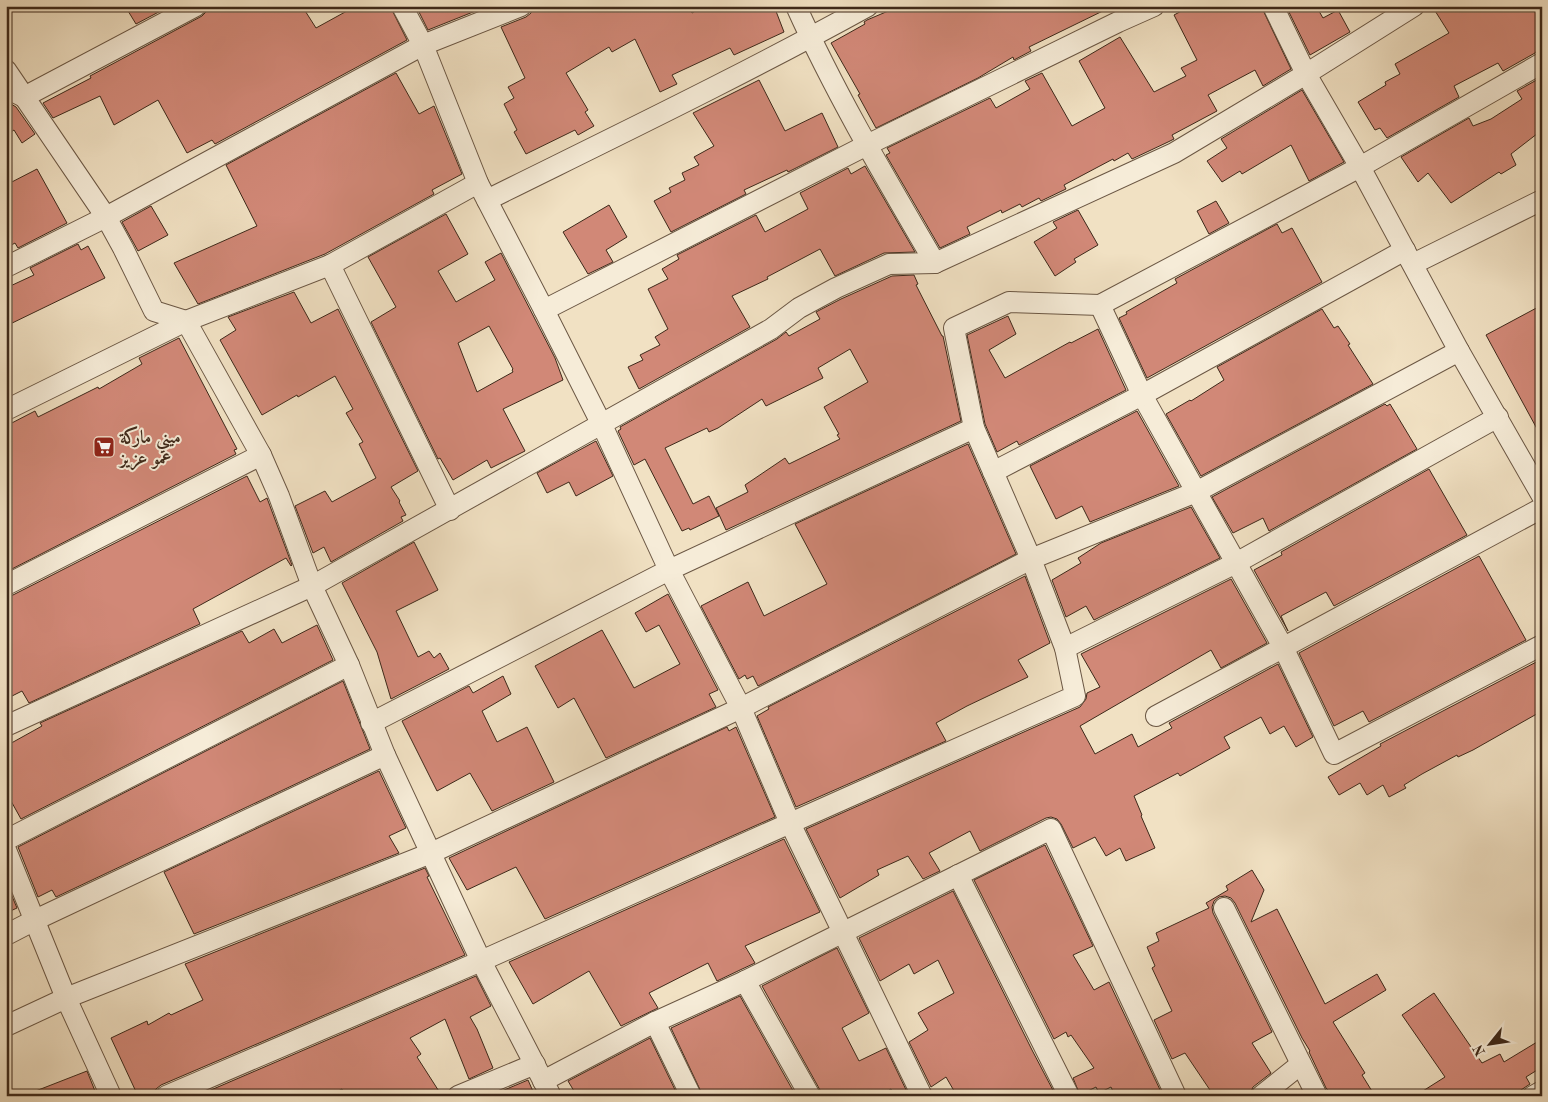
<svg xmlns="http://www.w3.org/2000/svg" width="1548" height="1102" viewBox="0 0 1548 1102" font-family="'Old Standard TT',Amiri,serif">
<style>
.building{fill:#d18877;stroke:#3e291a;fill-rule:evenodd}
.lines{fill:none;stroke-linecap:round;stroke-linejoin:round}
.minor-casing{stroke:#6b5744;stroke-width:22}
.minor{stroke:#f6ecd8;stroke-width:20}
.labels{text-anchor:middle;stroke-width:4;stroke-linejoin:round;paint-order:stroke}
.poi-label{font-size:18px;font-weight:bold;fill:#3e291a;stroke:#f6ecd8;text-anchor:start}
</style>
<rect width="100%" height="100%" fill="#f1e1c3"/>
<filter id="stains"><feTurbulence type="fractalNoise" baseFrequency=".004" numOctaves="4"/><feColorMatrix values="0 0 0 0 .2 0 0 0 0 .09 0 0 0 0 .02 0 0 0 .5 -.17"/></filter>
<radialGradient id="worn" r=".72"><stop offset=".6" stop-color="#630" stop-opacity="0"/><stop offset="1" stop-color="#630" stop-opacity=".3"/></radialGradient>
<!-- building -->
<g class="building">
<path d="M125,6H170L136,24Z"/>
<path d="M208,6H302L316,28L356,6H390L407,40L215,144L212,140L187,153L158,100L114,125L100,96L53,118L43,103L91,78L90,76L202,16L206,12Z"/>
<path d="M416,6H488L428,30Z"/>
<path d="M533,6H688L692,13L704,6H774L784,32L734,55L730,48L672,75L677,84L660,92L635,39L612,52L609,47L566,73L588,110L585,112L594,126L578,135L575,130L526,154L514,132L517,130L504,104L514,98L508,87L525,78L501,27L526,17L531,13Z"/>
<path d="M900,6H1113L1029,47L1031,51L1014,60L1013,57L978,78L876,128L858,95L860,94L831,43L865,24L864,22L867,20Z"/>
<path d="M1191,6H1261L1291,69L1263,86L1255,70L1208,95L1217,111L1172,135L1174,139L1168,142L1132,159L1128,153L1114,161L1113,159L1064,185L1066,189L1041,201L1039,198L1022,207L1020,204L1002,213L1001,210L967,227L970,234L940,248L886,155L890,153L887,148L990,98L996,108L1030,89L1025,81L1042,73L1072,126L1105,108L1079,61L1120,37L1154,92L1186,76L1181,68L1197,60L1174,15Z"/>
<path d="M1286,6H1316L1323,18L1338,10L1350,32L1310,55Z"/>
<path d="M1432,6H1542V44L1535,53L1503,71L1498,63L1454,86L1459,97L1387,138L1380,128L1375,130L1358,102L1386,85L1385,82L1400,74L1395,64L1449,33Z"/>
<path d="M396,73L419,114L434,106L462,174L432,190L434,194L325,254L198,304L174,263L257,226L226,165Z"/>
<path d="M1542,77V130L1511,154L1516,165L1501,174L1499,172L1451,203L1428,173L1418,182L1401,157L1469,118L1473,126L1491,119L1522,99L1517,91Z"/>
<path d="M759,80L785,131L822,113L838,147L788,172L787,170L744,190L746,194L671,232L654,201L671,192L669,188L685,180L682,173L699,165L694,157L714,146L693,113Z"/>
<path d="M1302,90L1344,162L1309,181L1291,145L1242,174L1240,171L1222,182L1207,161L1227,148L1221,139Z"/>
<path d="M6,101L16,107L35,134L22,143L14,130L6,135Z"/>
<path d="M865,166L915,252L884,253L835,276L820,249L767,277L768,279L732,296L750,327L639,389L628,367L643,360L640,355L660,345L655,337L668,329L648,289L668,279L662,269L679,259L677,255L756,215L765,232L808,209L800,193L848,168L851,174Z"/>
<path d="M37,169L67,223L18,248L15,243L6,248V185Z"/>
<path d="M1216,201L1229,223L1209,234L1197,211Z"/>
<path d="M609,205L627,237L606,250L613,262L588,274L563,232Z"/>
<path d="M151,206L168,235L138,251L122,222Z"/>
<path d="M1078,210L1098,245L1074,259L1076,262L1055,276L1034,242L1057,228L1053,222Z"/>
<path d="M446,214L468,254L438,271L456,302L495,280L485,262L501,253L555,358L563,380L503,409L525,451L491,468L487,460L453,480L440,458L438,459L371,322L396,307L368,257ZM489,326L513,369L512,370L513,372L477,392L458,343Z"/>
<path d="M1277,224L1282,233L1292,228L1322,282L1147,378L1119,318L1127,314L1126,312L1177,283L1175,279Z"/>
<path d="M78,244L81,250L88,246L105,278L6,326V288L34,275L30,268Z"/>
<path d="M914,275L918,284L916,285L942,336H943L961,421L726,530L716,508L748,492L745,485L785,458L789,464L840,439L837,435L839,434L824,407L868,382L850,349L818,368L823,378L766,406L762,399L718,428L709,432L707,428L665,448L693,504L709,496L719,516L690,530L689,528L682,531L645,459L634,465L618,431L621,429L620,427L777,339L786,332L789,336L820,319L816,312L841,299L892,276Z"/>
<path d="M294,292L311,323L338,309L418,471L391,487L400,501L399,502L406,515L401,517L403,521L331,562L324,547L313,553L295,506L325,491L332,502L376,478L359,444L363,442L346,413L353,409L335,376L298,397L297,395L262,415L220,340L236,330L228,317Z"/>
<path d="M1542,305V438L1486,335Z"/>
<path d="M1322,309L1334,328L1338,326L1350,344L1348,345L1373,384L1201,476L1166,414L1190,400L1191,401L1224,380L1217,367Z"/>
<path d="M1008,316L1016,334L989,350L1005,378L1070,342L1071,343L1098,329L1126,390L1019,445L1017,441L997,452L985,424L967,335Z"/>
<path d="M179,338L237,449L234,450L236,454L6,572V426L35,411L38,417L98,387L99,389L142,364L139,358Z"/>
<path d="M1385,404L1387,406L1390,404L1417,449L1269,531L1263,518L1233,533L1212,497Z"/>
<path d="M1137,411L1179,486L1090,522L1082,506L1056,519L1030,466Z"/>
<path d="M596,441L613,476L576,496L569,482L547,493L537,473Z"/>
<path d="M968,444L1016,554L758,686L753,676L747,679L745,675L739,679L701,606L748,582L764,616L827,584L795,524Z"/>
<path d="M1429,469L1467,535L1334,606L1326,592L1281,616L1288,631L1254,570L1282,555L1281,552Z"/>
<path d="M247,476L260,502L267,498L292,565L291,566L286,558L193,609L200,624L29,703L22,691L6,699V597L11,596Z"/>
<path d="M1191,507L1220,558L1094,620L1086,606L1066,617L1052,580L1081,563L1078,558L1101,543Z"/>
<path d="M414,542L438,590L396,611L418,657L429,651L434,658L440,653L449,669L391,699L377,652L342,583Z"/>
<path d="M1479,556L1526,640L1369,722L1363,711L1334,726L1299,653Z"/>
<path d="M1025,576L1050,643L1018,660L1028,677L967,706L936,723L946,741L796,807L757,716L769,709L768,707Z"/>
<path d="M1231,579L1267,643L1221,668L1211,650L1080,726L1095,754L1132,734L1138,747L1172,728L1169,723L1278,664L1313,737L1296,747L1284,726L1270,734L1261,717L1224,737L1230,748L1180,776L1178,773L1134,796L1142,815L1141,816L1155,848L1126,861L1120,848L1106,856L1095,837L1073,848L1061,824L1057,819L1051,817L1046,818L980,851L970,831L929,853L940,871L923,879L908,856L877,870L879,875L840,898L806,829L1080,707L1086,699L1087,693L1100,687L1081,654Z"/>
<path d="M668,594L718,690L709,694L716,707L606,758L574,698L558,708L535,666L602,630L634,688L680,664L659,625L646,632L635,613Z"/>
<path d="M317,625L333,660L21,819L6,792V746L42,726L40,723L242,631L249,643L274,629L282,643Z"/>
<path d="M1542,659V711L1473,750L1458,757L1457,755L1422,774L1404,785L1406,788L1389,797L1383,785L1367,795L1360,783L1339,795L1328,777L1381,746L1380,744Z"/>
<path d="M503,676L511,694L482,711L497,742L527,727L554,782L492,811L470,773L437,791L402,721L469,686L473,693Z"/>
<path d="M343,681L370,749L56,897L52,890L38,897L18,847Z"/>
<path d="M727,727L729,731L736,727L775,817L545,919L516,867L467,890L449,858Z"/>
<path d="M379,771L406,828L389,836L399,853L194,934L164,872Z"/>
<path d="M784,839L820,912L745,946L755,963L740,970L717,981L708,963L649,993L658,1008L621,1026L589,971L533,1004L509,962Z"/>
<path d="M1045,845L1093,946L1073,955L1094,990L1109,982L1163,1096H1115L1111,1087L1099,1093L1096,1087L1080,1095L1073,1078L1094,1068L1071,1035L1068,1037L1066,1032L1054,1039L974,880Z"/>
<path d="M425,868L429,876L427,877L465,955L161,1085L156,1089L154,1096H138L111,1038L147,1021L148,1025L169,1013L171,1015L203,1000L185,964Z"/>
<path d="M1252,870L1264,890L1251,922L1277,909L1325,1004L1377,974L1386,990L1333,1022L1365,1073L1362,1075L1375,1096H1333L1326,1088L1309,1052L1310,1051L1302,1038L1235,903L1231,898L1225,896L1219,897L1214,901L1212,907L1213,913L1272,1032L1252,1043L1271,1073L1253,1087L1249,1096H1214L1185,1053L1172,1059L1154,1020L1172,1011L1152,968L1155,966L1147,947L1159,941L1156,933L1209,908L1206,903L1228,890L1226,886Z"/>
<path d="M6,882L17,908L6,913Z"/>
<path d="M953,891L1032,1050L1056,1096H957L946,1077L931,1087L909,1042L928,1030L918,1013L954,993L938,960L914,974L909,964L880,981L859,938Z"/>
<path d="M837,948L869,1013L842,1028L859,1061L886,1048L909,1096H895L891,1089L880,1096H822L820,1090L762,986Z"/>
<path d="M476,976L491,1006L470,1017L477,1029L493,1068L469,1079L445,1019L410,1038L421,1054L417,1057L442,1096H345L342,1089L329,1096H197Z"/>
<path d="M1434,993L1482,1063L1500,1054L1504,1062L1542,1039V1067L1526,1077L1530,1084L1512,1096H1415L1445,1077L1402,1015Z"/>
<path d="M740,996L796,1096H703L671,1028Z"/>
<path d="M650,1038L678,1096H577L568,1081Z"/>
<path d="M87,1071L97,1096H28V1094Z"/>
<path d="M528,1080L535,1096H490Z"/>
</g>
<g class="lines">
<!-- minor casing -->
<g class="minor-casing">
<g id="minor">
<path d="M402,6L423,45L478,183L544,310L602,425L669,570L741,708L790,823L922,1096"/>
<path d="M796,6C836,95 886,179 935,263"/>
<path d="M1273,6L1306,74L1360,167L1459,351L1542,496"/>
<path d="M6,70L106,217L123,248L154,311L186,321L261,455L279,496L312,586L349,665L385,755L481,961L551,1096"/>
<path d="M12,91L24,97L196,6"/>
<path d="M487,200C614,137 743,75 868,6"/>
<path d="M1413,264L1542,200"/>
<path d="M330,265L450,510"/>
<path d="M6,267L106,217L423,45L521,6"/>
<path d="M1100,305L1142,395L1283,647L1334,754L1542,645"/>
<path d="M544,310L867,145L1118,22L1154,6"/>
<path d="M6,410L186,321L330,265L478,183"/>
<path d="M993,472L1142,395L1405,250"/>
<path d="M6,585L261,455"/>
<path d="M1065,648L1236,563L1498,417"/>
<path d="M1156,716L1542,508"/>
<path d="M371,723L669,570L974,428"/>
<path d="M6,726L312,586L771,329L799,308L836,288L889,264L935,263L1174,153L1306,74L1414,6"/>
<path d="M6,840L349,665"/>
<path d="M6,850L66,998L111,1096"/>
<path d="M958,875L1069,1096"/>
<path d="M1224,908L1317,1096"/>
<path d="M6,935L33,921L385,755"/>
<path d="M745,981L810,1096"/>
<path d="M655,1022L691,1096"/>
<path d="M6,1026L66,998L431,853L741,708L1031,559L974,428L954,328L1009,302L1100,305L1360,167L1542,63"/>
<path d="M543,1081L655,1022L745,981L1051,829L1176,1096"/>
<path d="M166,1096L481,961L1075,696L1065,648L1031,559L1196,492L1459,351"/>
<path d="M458,1096L535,1064"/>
<path d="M1261,1096L1301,1064"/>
<path d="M1533,1096L1542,1091"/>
</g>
</g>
<!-- minor -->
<use href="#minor" class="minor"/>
</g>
<!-- icons -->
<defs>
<g id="supermarket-square" transform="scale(1.125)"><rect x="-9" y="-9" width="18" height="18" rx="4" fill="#8f2418" stroke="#f6ecd8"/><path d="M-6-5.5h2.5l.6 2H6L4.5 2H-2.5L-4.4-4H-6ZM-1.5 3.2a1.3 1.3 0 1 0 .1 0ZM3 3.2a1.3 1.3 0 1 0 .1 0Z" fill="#fff"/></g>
</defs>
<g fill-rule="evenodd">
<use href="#supermarket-square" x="104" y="447"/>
</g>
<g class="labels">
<!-- poi labels -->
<g class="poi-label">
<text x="120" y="443">ميني ماركة<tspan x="120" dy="21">عمو عزيز</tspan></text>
</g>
</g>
<!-- margin -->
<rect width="1548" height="1102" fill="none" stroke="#f1e1c3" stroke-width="25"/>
<rect x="8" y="8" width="1533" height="1087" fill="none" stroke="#3e291a" stroke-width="2.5"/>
<rect x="12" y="12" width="1523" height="1077" fill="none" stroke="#3e291a"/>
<!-- north arrow -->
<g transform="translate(1490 1044) rotate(240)" stroke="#f6ecd8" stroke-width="4" paint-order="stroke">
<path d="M0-4L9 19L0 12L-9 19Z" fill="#3e291a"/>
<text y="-8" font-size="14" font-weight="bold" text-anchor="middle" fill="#3e291a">N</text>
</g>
<rect width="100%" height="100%" filter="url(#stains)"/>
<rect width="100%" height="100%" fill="url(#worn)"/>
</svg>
